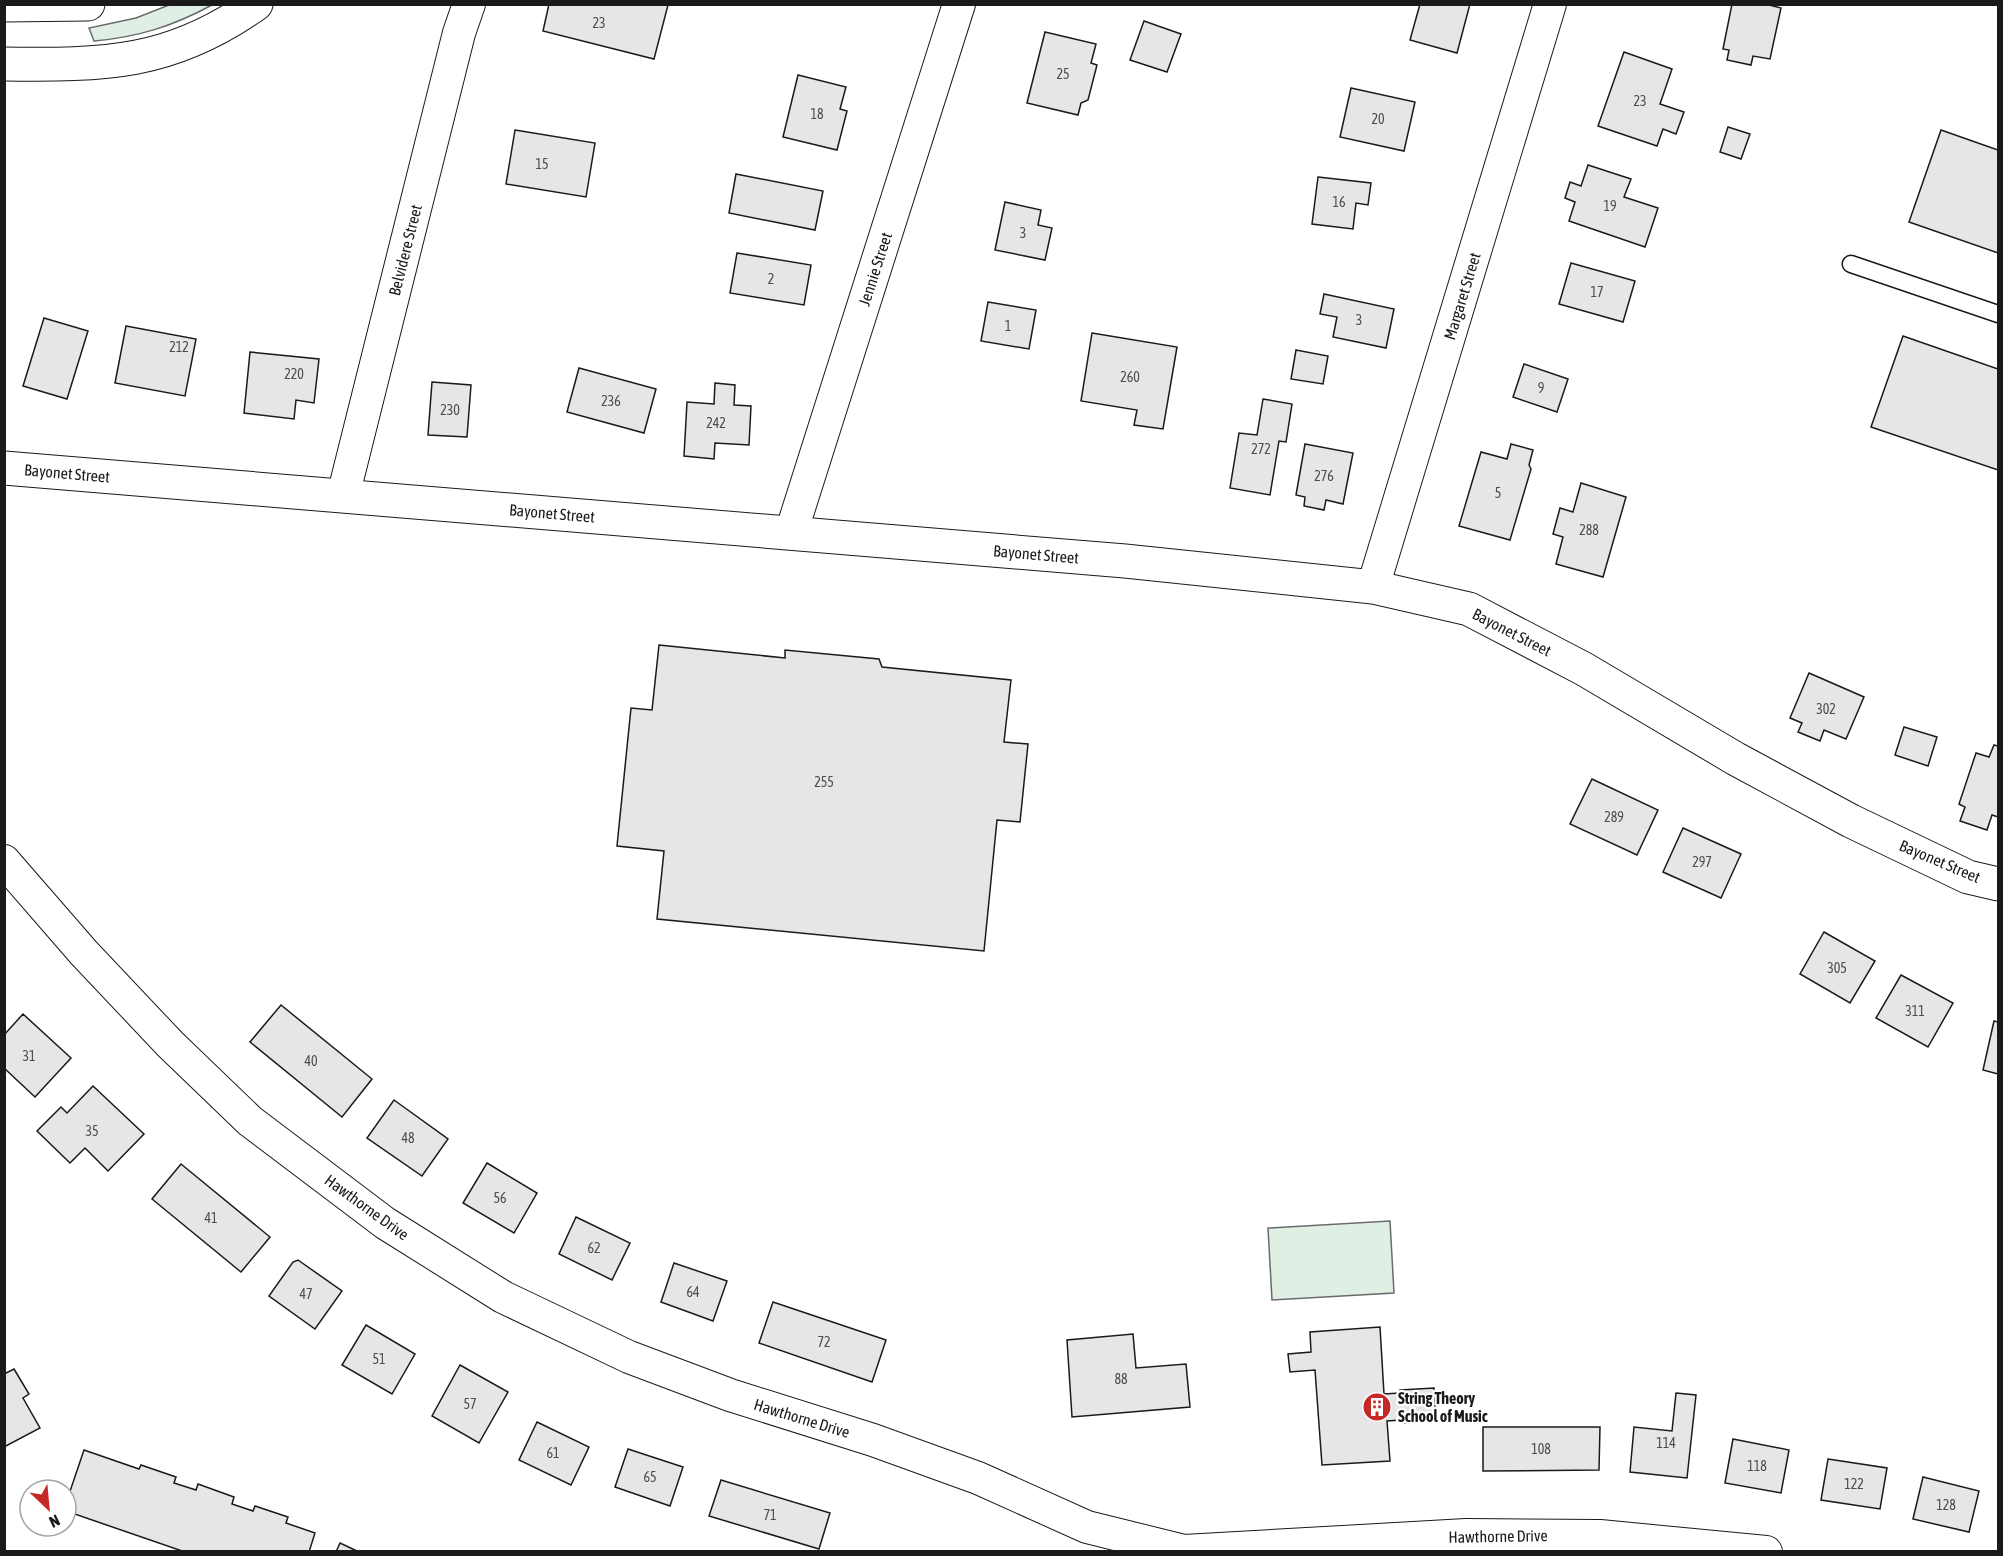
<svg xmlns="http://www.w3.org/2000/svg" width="2003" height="1556" viewBox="0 0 2003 1556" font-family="'Asap Condensed',sans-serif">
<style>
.green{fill:#e0efe3;stroke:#6a6a6a;stroke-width:1.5}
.building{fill:#e6e6e6;stroke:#1a1a1a;stroke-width:1.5}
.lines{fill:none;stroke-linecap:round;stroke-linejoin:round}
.lane-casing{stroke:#1a1a1a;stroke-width:19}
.street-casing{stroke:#1a1a1a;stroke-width:34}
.secondary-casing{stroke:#1a1a1a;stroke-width:35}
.primary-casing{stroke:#1a1a1a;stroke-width:35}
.lane{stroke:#fff;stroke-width:16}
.street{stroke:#fff;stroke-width:32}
.secondary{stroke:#fff;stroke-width:33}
.primary{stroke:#fff;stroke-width:33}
.labels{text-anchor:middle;stroke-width:4.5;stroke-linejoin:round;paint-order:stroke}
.number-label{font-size:14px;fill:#4d4d4d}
.street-label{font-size:16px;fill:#1a1a1a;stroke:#fff}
.poi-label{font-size:16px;font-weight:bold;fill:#1a1a1a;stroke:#fff;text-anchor:start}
</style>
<rect width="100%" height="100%" fill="#fff"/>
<!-- green -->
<g class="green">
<path d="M169,5H212C173,26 139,37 94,41L89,28L136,18Z"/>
<path d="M1390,1221L1394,1293L1272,1300L1268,1228Z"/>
</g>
<!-- building -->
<g class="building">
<path d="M549,4H665L668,5L654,59L543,31Z"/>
<path d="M1420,4H1470L1457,53L1410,40Z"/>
<path d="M1732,4H1765L1781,8L1770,59L1753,56L1751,65L1727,60L1729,50L1723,49Z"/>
<path d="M1144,21L1181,34L1167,72L1130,60Z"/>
<path d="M1045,32L1096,44L1091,63L1097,65L1088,100L1081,103L1078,115L1027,103Z"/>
<path d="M1624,52L1672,69L1660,104L1684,112L1676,134L1663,129L1657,146L1598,126Z"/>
<path d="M798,75L846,87L840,109L847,111L837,150L783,137Z"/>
<path d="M1351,88L1415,102L1404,151L1340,137Z"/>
<path d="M1728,127L1750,134L1741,159L1720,152Z"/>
<path d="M515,130L595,143L586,197L506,184Z"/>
<path d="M1941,130L1998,150V253L1909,222Z"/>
<path d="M1588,165L1631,179L1624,197L1658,208L1645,247L1569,221L1575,202L1565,198L1570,182L1581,186Z"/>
<path d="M736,174L823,191L815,230L729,213Z"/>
<path d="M1318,177L1371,183L1368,205L1356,203L1353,229L1312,224Z"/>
<path d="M1005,202L1041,210L1038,225L1052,228L1045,260L995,250Z"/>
<path d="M737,253L811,265L804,305L730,293Z"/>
<path d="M1571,263L1635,281L1623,322L1559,304Z"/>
<path d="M1324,294L1394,309L1386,348L1333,337L1337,317L1320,314Z"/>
<path d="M988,302L1036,310L1029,349L981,341Z"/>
<path d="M44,318L88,331L67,399L23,386Z"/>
<path d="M126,326L196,339L185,396L115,383Z"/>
<path d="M1092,333L1177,347L1163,429L1134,425L1137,410L1081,401Z"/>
<path d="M1903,336L1998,369V470L1871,427Z"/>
<path d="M1296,350L1328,356L1323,384L1291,379Z"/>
<path d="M250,352L319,359L314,403L296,400L294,419L244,413Z"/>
<path d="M1524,364L1568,379L1557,412L1513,397Z"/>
<path d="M579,368L656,389L644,433L567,412Z"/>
<path d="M432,382L471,385L467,437L428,435Z"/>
<path d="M715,383L735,385L734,405L751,406L749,445L715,443L714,459L684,456L687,402L714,404Z"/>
<path d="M1263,399L1292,404L1286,442L1279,441L1270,495L1230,488L1239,433L1257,435Z"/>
<path d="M1305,444L1353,453L1343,504L1326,500L1324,510L1304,506L1305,497L1296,495Z"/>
<path d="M1511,444L1533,450L1529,465L1531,469L1510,540L1459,526L1481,452L1507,459Z"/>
<path d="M1581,483L1626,497L1603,577L1556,564L1563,537L1553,534L1560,508L1573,512Z"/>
<path d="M659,645L785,658V650L879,659L882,667L1011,680L1004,742L1028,744L1020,822L997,820L984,951L657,919L664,851L617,846L631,708L652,710Z"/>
<path d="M1809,673L1864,697L1846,739L1824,730L1820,741L1798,732L1802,723L1790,718Z"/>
<path d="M1904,727L1937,737L1928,766L1895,755Z"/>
<path d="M1994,745L1998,746V817L1992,815L1987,830L1960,821L1965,807L1959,804L1976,753L1989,757Z"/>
<path d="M1592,779L1658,810L1637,855L1570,824Z"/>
<path d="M1683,828L1741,854L1721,898L1663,872Z"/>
<path d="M1824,932L1875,961L1850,1003L1800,974Z"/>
<path d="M1901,975L1953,1003L1928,1047L1876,1018Z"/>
<path d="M281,1005L372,1079L342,1117L250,1042Z"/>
<path d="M23,1014L71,1058L35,1097L4,1068V1035Z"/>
<path d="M1994,1021L1998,1022V1074L1983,1070Z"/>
<path d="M93,1086L144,1134L108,1171L85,1148L70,1163L37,1131L61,1107L67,1113Z"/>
<path d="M394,1100L448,1139L422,1176L367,1138Z"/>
<path d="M487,1163L537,1193L514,1233L463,1203Z"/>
<path d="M181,1164L270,1237L241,1272L152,1199Z"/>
<path d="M576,1217L630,1243L612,1280L559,1254Z"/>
<path d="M298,1260L342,1291L315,1329L269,1296L293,1262Z"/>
<path d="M674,1263L727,1281L713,1321L661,1302Z"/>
<path d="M773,1302L886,1340L872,1382L759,1343Z"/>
<path d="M366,1325L415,1354L392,1394L342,1365Z"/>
<path d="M1380,1327L1384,1394L1400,1393V1390L1434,1388L1436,1420L1402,1423L1401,1420L1387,1421L1390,1461L1322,1465L1315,1370L1290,1372L1288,1354L1311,1352L1310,1332Z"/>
<path d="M1133,1334L1136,1368L1186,1364L1190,1407L1072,1417L1067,1340Z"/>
<path d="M460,1365L508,1392L479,1443L432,1416Z"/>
<path d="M14,1369L29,1394L23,1398L40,1428L4,1447V1374Z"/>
<path d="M1676,1393L1696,1395L1687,1478L1630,1472L1634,1427L1672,1431Z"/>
<path d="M537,1422L589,1447L571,1485L519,1460Z"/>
<path d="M1483,1427H1600L1599,1470L1483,1471Z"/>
<path d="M1733,1439L1789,1450L1781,1493L1725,1483Z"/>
<path d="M628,1449L683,1467L670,1506L615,1487Z"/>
<path d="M84,1450L139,1469L141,1465L176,1477L174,1483L196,1490L198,1484L234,1497L232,1504L253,1511L255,1506L288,1517L286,1523L315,1533L309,1552H185L66,1511V1503Z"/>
<path d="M1828,1459L1887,1468L1880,1509L1821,1500Z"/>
<path d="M1923,1477L1979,1491L1969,1532L1913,1519Z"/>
<path d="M721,1480L830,1513L819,1549L709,1516Z"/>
<path d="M340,1543L359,1552H336Z"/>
</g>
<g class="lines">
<!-- lane casing -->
<g class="lane-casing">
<path id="lane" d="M1851,264L1998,314"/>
</g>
<!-- street casing -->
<g class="street-casing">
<g id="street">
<path d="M343,496L459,33L469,4"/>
<path d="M791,533L959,4"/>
<path d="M1373,587L1550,4"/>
<path d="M4,861L84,953L170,1044L250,1121L385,1223L503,1297L629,1357L730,1395L873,1440L978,1478L1087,1527L1184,1551L1466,1535L1600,1536L1766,1552"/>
</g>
</g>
<!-- secondary casing -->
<g class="secondary-casing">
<path id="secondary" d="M4,468L1125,561L1373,587L1469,609L1584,669L1736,759L1851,821L1968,877L1998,884"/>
</g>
<!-- primary casing -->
<g class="primary-casing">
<g id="primary">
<path d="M4,5L88,4"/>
<path d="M4,64C105,65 170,65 256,4"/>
</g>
</g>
<!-- lane -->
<use href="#lane" class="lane"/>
<!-- street -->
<use href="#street" class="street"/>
<!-- secondary -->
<use href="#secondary" class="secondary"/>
<!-- primary -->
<use href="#primary" class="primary"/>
</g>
<!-- icons -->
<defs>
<g id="building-disc" transform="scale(1.5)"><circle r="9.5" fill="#c62828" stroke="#fff"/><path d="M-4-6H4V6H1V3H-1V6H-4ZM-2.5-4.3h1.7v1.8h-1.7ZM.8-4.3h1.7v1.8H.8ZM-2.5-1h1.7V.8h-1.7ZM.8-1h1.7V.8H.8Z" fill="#fff"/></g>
</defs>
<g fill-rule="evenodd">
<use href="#building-disc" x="1377" y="1407"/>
</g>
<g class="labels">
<!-- number labels -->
<g class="number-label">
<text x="599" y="28">23</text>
<text x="1063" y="79">25</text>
<text x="1640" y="106">23</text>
<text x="817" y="119">18</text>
<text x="1378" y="124">20</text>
<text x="542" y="169">15</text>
<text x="1339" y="207">16</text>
<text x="1610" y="211">19</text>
<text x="1023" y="238">3</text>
<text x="771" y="284">2</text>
<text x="1597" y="297">17</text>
<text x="1359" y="325">3</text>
<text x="1008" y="331">1</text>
<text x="179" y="352">212</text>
<text x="294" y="379">220</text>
<text x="1130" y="382">260</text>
<text x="1541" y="393">9</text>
<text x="611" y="406">236</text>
<text x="450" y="415">230</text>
<text x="716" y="428">242</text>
<text x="1261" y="454">272</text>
<text x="1324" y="481">276</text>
<text x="1498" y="498">5</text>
<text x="1589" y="535">288</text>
<text x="1826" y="714">302</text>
<text x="824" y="787">255</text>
<text x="1614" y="822">289</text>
<text x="1702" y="867">297</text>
<text x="1837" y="973">305</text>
<text x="1915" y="1016">311</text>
<text x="29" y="1061">31</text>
<text x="311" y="1066">40</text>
<text x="92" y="1136">35</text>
<text x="408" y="1143">48</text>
<text x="500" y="1203">56</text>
<text x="211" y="1223">41</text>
<text x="594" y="1253">62</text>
<text x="693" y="1297">64</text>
<text x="306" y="1299">47</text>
<text x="824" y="1347">72</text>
<text x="379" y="1364">51</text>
<text x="1121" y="1384">88</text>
<text x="470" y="1409">57</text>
<text x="1666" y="1448">114</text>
<text x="1541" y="1454">108</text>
<text x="553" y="1458">61</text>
<text x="1757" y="1471">118</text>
<text x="650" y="1482">65</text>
<text x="1854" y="1489">122</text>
<text x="1946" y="1510">128</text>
<text x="770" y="1520">71</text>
</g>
<!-- street labels -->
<g class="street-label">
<text transform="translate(405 250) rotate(-76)" y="6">Belvidere Street</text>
<text transform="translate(875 269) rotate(-72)" y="6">Jennie Street</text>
<text transform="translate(1462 296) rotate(-73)" y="6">Margaret Street</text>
<text transform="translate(67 473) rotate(5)" y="6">Bayonet Street</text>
<text transform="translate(552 513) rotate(5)" y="6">Bayonet Street</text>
<text transform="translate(1036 554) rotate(5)" y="6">Bayonet Street</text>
<text transform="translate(1512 632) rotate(27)" y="6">Bayonet Street</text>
<text transform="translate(1940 861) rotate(23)" y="6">Bayonet Street</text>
<text transform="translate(367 1207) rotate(36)" y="6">Hawthorne Drive</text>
<text transform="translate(802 1418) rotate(17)" y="6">Hawthorne Drive</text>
<text transform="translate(1498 1536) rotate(-1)" y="6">Hawthorne Drive</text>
</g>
<!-- poi labels -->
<g class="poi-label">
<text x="1398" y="1404">String Theory<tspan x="1398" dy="18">School of Music</tspan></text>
</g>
</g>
<!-- border -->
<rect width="2003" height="1556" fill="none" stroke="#1a1a1a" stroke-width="12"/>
<!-- north arrow -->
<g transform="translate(48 1508) rotate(154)"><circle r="28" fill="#ffffff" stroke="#a3a3a3" stroke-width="1.5"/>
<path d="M0-4.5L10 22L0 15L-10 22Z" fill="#c62828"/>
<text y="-9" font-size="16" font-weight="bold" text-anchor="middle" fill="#1a1a1a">N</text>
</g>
</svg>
